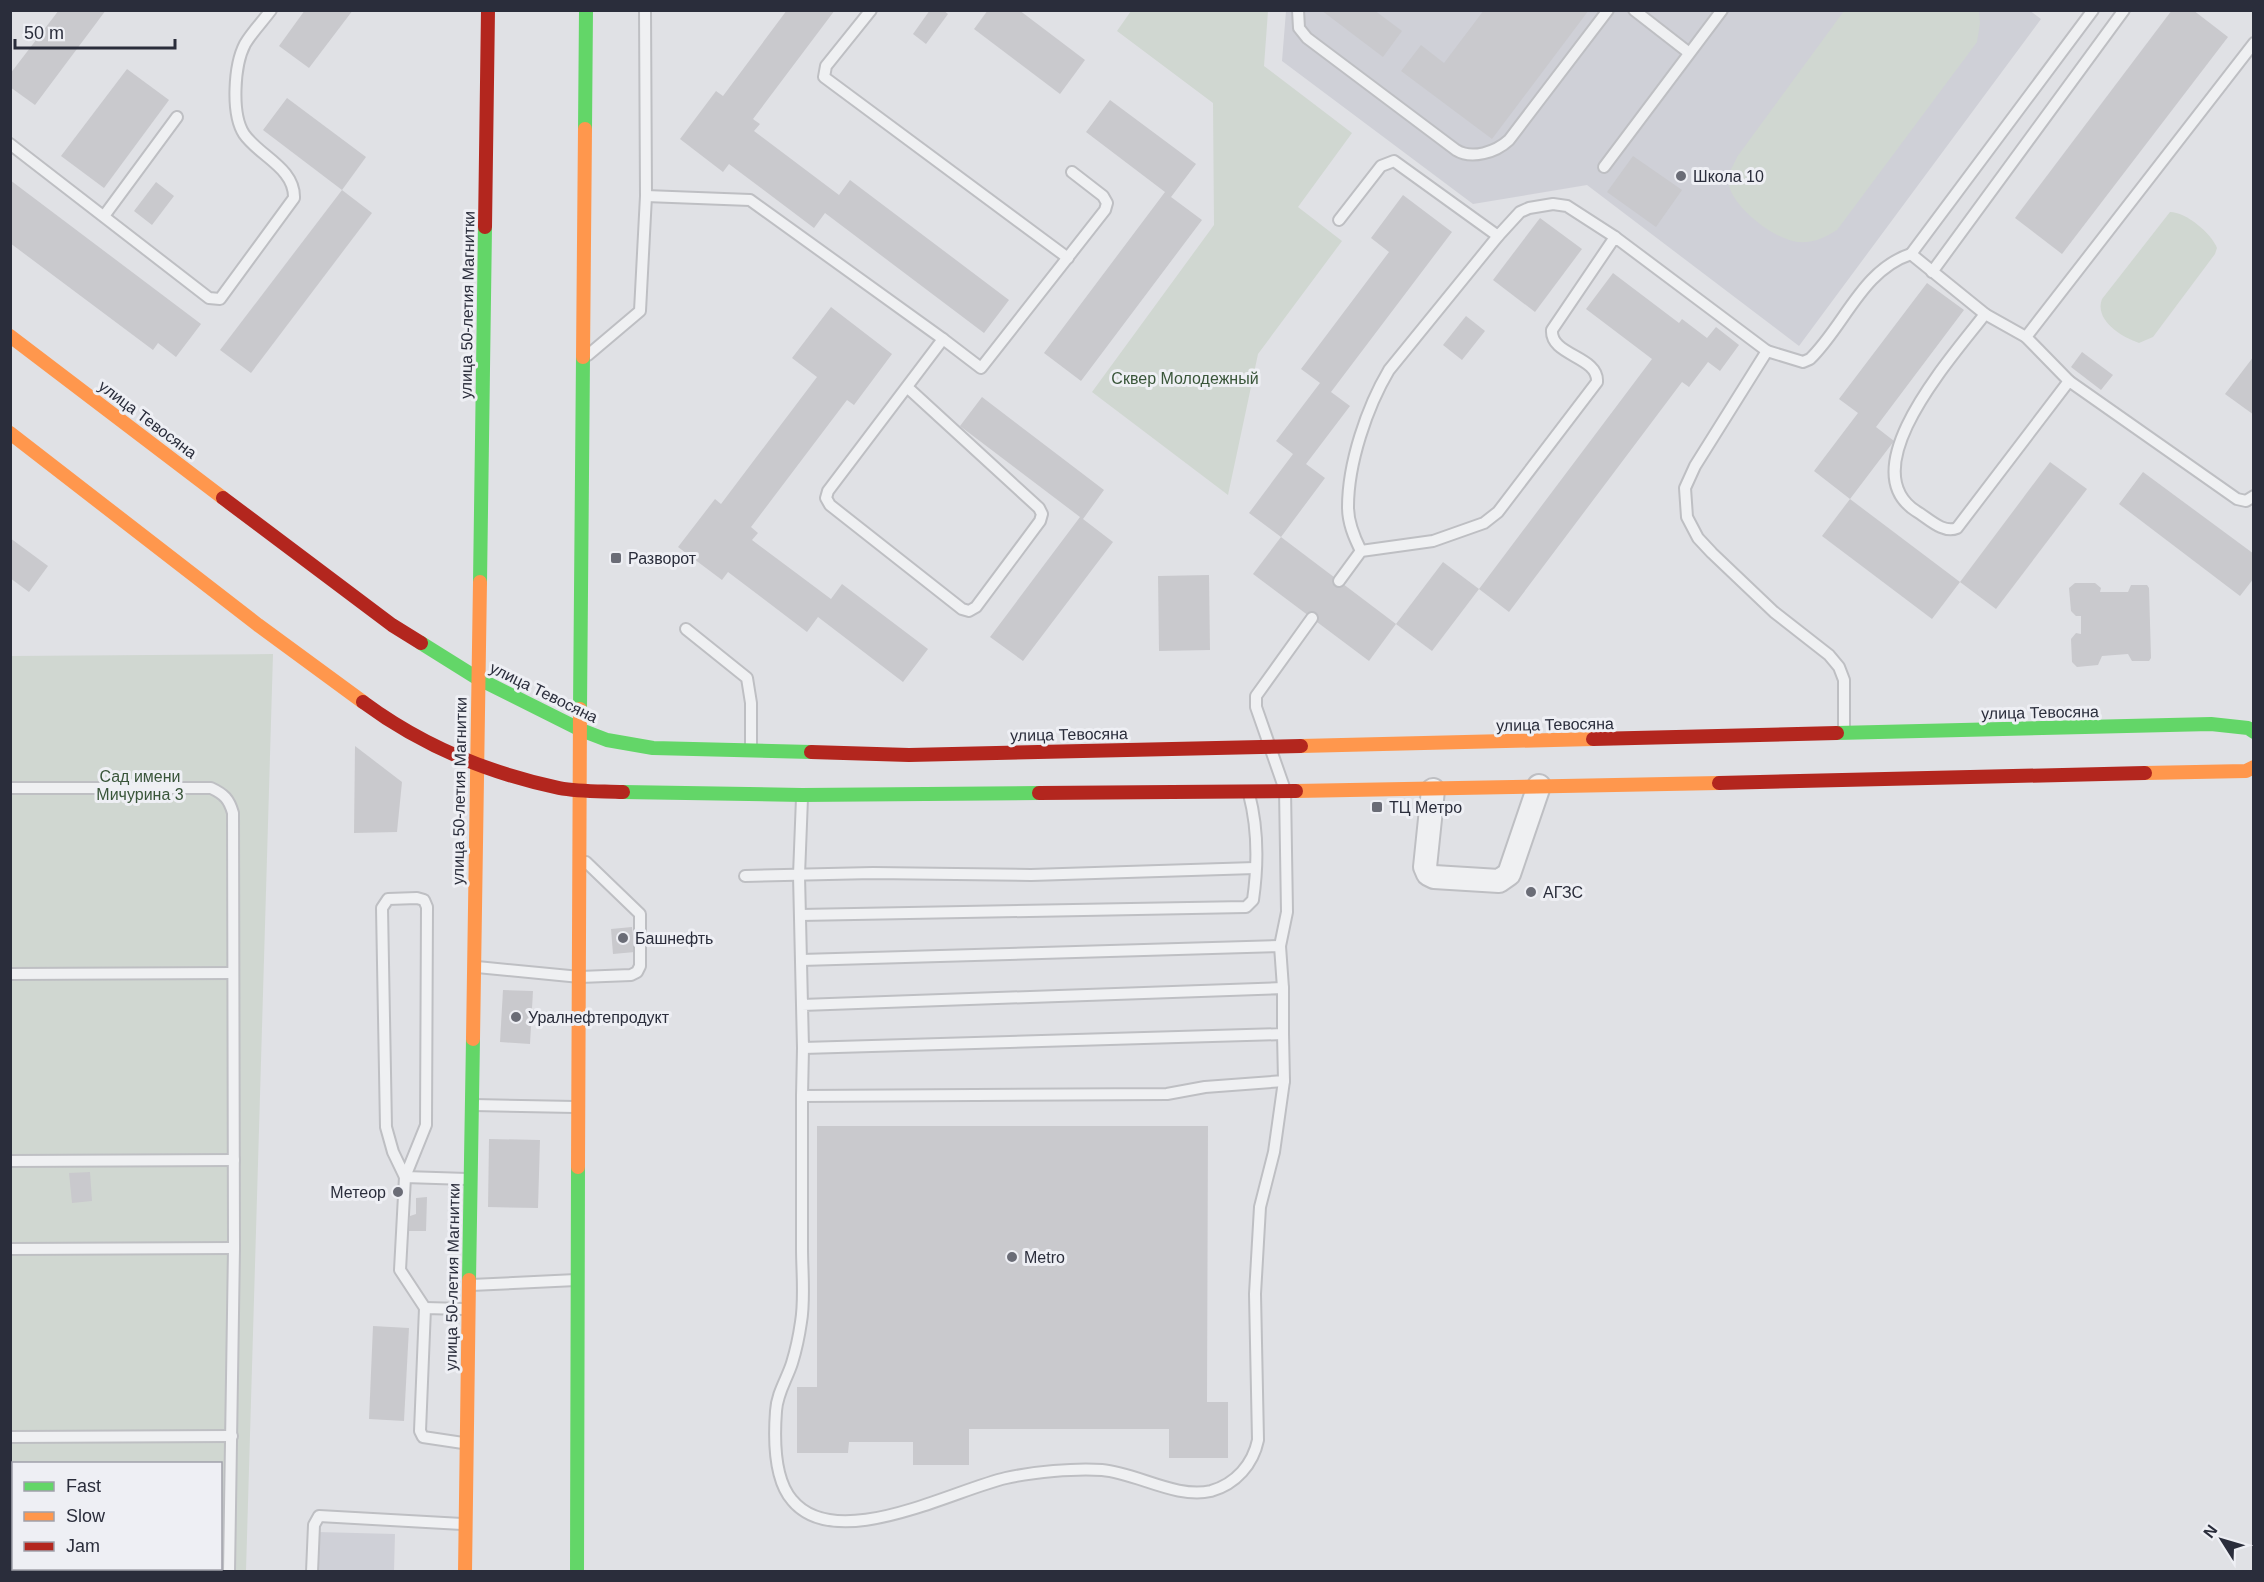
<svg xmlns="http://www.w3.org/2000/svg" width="2264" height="1582" viewBox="0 0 2264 1582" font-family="Helvetica,sans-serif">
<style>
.built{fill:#cfd0d7}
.green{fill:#d0d7d1;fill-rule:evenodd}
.building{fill:#c9c9cd}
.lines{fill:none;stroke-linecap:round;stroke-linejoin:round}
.lane-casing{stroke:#bebfc3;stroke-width:14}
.street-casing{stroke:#bebfc3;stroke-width:26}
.lane{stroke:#eff0f2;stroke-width:10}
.street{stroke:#eff0f2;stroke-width:22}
.fast{stroke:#63d668;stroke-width:14}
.slow{stroke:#ff974d;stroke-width:14}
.jam{stroke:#b3261e;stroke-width:14}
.poi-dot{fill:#6a6c76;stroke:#eeeff4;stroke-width:2}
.labels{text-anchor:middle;stroke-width:6;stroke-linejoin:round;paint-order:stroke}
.poi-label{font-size:16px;fill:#2a2d3b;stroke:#eeeff4;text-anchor:start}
.street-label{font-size:16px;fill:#2a2d3b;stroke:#eeeff4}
.park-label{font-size:16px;fill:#395539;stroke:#eeeff4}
</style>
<rect width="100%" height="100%" fill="#e0e1e5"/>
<!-- built -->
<g class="built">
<path d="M2029,10L2041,19L1799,346L1587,185L1473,204L1282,61L1286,11Z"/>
<path d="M317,1532L395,1534L394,1571L316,1572Z"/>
</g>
<!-- green -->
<g class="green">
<path d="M1131,11H1268L1264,66L1352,133L1298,207L1342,241L1258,354L1228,495L1092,392L1214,225L1213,103L1117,31Z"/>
<path d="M1844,11H1979L1980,23L1977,42L1837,230C1824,238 1814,243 1798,242C1775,240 1728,205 1728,179C1729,172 1734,164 1737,157Z"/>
<path d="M2170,212C2186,212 2211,233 2217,248L2215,254L2153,337L2139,343C2121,337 2094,320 2102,299Z"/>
<path d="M273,654L246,1571H11L10,656ZM14,1464H220V1568H14Z"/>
</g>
<!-- building -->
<g class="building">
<path d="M59,10H106L35,105L10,87V74Z"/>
<path d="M305,10H353L309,68L279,46Z"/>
<path d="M787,10H835L753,119L760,124L754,131L839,195L850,180L1009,300L984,333L825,213L814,228L729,164L723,172L680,139L716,91L723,96Z"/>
<path d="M930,10H943L948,14L926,44L913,34Z"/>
<path d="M988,10H1019L1085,60L1060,94L974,29Z"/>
<path d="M1321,10H1374L1402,31L1383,57Z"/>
<path d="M1484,10H1589L1492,139L1401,71L1421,45L1444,63Z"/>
<path d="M2172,10H2193L2228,37L2062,254L2015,218Z"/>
<path d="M127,69L169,100L104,188L61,156Z"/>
<path d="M287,98L366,157L342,190L263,130Z"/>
<path d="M1110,100L1196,164L1171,197L1202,220L1081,381L1044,353L1165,192L1086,132Z"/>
<path d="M1633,156L1682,190L1656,227L1607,192Z"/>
<path d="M10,180L201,324L176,357L158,343L153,350L10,243Z"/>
<path d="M156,182L174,196L152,225L134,211Z"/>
<path d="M342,190L372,213L251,373L220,350Z"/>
<path d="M1403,195L1452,232L1331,392L1350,406L1306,464L1325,478L1281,537L1249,513L1293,454L1276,441L1320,383L1301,369L1389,252L1371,238Z"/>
<path d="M1540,218L1582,249L1535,312L1493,280Z"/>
<path d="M1613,273L1679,323L1682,319L1707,338L1716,327L1739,345L1720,371L1708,362L1689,387L1682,382L1509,612L1479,589L1652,359L1586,309Z"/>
<path d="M1927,283L1964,310L1876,427L1894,441L1850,499L1814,471L1858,413L1839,399Z"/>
<path d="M831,307L892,354L854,405L847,400L751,527L758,533L752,540L831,599L842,584L928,649L903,682L818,617L807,632L728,572L722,580L678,547L715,499L721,504L817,377L792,358Z"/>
<path d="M1466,316L1485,331L1462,360L1443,345Z"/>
<path d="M2082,352L2113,375L2101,390L2071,367Z"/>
<path d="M2254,356V415L2225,394Z"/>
<path d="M982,397L1104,490L1083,519L1113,542L1023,661L990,637L1080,517L960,426Z"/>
<path d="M2050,462L2087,489L1996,609L1960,582Z"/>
<path d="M2143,472L2254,554V578L2240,596L2119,504Z"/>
<path d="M1850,499L1960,582L1932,619L1822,536Z"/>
<path d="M1281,537L1396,624L1369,661L1253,574Z"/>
<path d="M10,538L48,566L29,592L10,578Z"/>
<path d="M1443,562L1479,589L1432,651L1396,624Z"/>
<path d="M1209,575L1210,650L1159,651L1158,576Z"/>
<path d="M2075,583H2095L2101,588L2100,592H2128L2131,585H2147L2149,588L2151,658L2149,661H2132L2128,654L2102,656L2098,665L2077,667L2072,662L2071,639L2076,633L2081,634V616H2076L2071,611L2069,588Z"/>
<path d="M355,746L402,782L397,832L354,833Z"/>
<path d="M632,927L635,952L613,954L611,929Z"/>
<path d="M503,990L533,991L530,1044L500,1042Z"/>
<path d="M817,1126H1208L1207,1402H1228V1458H1169V1429H969V1465H913V1442H849L848,1453H797V1387H817Z"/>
<path d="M489,1139L540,1140L538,1208L488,1207Z"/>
<path d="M90,1172L92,1201L72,1203L69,1173Z"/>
<path d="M427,1197L426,1231H409L410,1216L416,1214V1198Z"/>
<path d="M373,1326L409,1328L404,1421L369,1419Z"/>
</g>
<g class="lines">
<!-- lane casing -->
<g class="lane-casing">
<g id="lane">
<path d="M871,10L826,66L824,77L1068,258"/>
<path d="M1298,10L1299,28L1307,38L1456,150C1472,160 1496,152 1509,140L1608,10"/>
<path d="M1634,10L1688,52"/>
<path d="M2093,10L1911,254L1985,314C1955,354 1850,468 1916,511C1928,518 1943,534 1957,528L2069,381L2237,499L2246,501L2254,496"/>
<path d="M10,144L209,298L220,299L294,198C295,168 259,156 244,134C231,114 234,65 245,44C252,32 263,21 271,10"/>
<path d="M1604,167L1722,10"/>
<path d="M646,196L750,200L943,339L828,491L826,498L830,505L962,609L969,611L976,607L1040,521L1042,514L1039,508L907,387"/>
<path d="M104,216L177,117"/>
<path d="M1339,220L1381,166L1394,161L1498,236"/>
<path d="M1932,272L2124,10"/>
<path d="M1985,314L2026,337L2069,381"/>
<path d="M2026,337L2254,43"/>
<path d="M943,339L981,368L1105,210L1107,203L1103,196L1072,172"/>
<path d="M588,355L640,311L646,196L645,10"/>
<path d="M1361,551C1354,537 1348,523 1348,507C1348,463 1367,407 1389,370L1498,236L1520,212L1529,208L1553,204L1567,206L1615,237"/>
<path d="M1339,581L1361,551L1433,541L1484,523L1498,512L1597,382C1599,356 1550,356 1552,330L1615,237L1767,351"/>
<path d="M686,629L747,678L751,703V749"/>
<path d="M1844,730V680L1839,667L1829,655L1774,612L1712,553L1698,538L1687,517L1685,488L1695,466L1767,351L1803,362L1810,359C1845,325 1862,270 1911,254"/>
<path d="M10,788H211C224,794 229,799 233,813L234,1248L229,1572"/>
<path d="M802,798L799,875L803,1048L1283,1034V988L802,1005"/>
<path d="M745,876L873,873L1031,875L1255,868"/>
<path d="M417,898L424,900L427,907L426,1125L405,1177L393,1152L386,1127L382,908L388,899Z"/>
<path d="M800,915L1246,907L1253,900C1258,865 1258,828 1249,794"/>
<path d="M1280,946L1287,912L1285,790L1256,707V696L1312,618"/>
<path d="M801,960L1280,946L1283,988"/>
<path d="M477,967L580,977L631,975L637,972L640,966V914L586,862"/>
<path d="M10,974L233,973"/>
<path d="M803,1048L802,1096L1167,1094L1205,1087L1284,1081L1283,1034"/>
<path d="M802,1096C802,1147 802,1197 802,1248C802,1272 805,1299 801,1322C799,1336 796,1350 792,1363C787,1379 777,1393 776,1411C774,1438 774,1479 792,1500C836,1554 953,1490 1006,1478C1033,1472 1074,1468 1102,1470C1137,1473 1176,1499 1211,1491C1236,1484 1253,1464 1258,1440L1255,1294L1260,1207L1274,1152L1284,1081"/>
<path d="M474,1105L575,1107"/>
<path d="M10,1161L234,1160"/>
<path d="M10,1249L234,1248"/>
<path d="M471,1285L576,1280"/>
<path d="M425,1308L400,1270L405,1177L467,1179"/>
<path d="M10,1437L232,1436"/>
<path d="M463,1443L423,1437L420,1431L425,1308L464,1309"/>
<path d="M312,1572L314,1525L319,1516L462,1524"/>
</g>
</g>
<!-- street casing -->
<g class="street-casing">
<path id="street" d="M1433,790L1425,867L1428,874L1434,877L1499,881L1509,874L1539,786"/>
</g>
<!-- lane -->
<use href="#lane" class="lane"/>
<!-- street -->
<use href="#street" class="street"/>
<!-- fast -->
<g class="fast">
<path d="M585,129L586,10"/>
<path d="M480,582L485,227"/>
<path d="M421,643L477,678L581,730L607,740L653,748L811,752"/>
<path d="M580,709L583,357"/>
<path d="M1837,733L2211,724L2248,728L2254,732"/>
<path d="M623,792L802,795L1039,793"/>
<path d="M469,1280L473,1039"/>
<path d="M577,1572L578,1167"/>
</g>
<!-- slow -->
<g class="slow">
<path d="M10,336L223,498"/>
<path d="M583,357L585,129"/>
<path d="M10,433L258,625L363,702"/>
<path d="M1301,746L1593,739"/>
<path d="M2145,773L2246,771L2254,767"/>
<path d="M1296,791L1719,783"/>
<path d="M473,1039L480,582"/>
<path d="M578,1167L580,709"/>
<path d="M465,1572L469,1280"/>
</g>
<!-- jam -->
<g class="jam">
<path d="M485,227L488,10"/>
<path d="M223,498L392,625L421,643"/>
<path d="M363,702C421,745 488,773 559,788C580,792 602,791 623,792"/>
<path d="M1593,739L1837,733"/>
<path d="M811,752L909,755L1301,746"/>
<path d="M1719,783L2145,773"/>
<path d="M1039,793L1296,791"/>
</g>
</g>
<!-- markers -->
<g class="poi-dot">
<circle cx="1681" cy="176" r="6"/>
<rect x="610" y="552" width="12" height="12" rx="3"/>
<rect x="1371" y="801" width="12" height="12" rx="3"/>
<circle cx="1531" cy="892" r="6"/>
<circle cx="623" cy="938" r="6"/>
<circle cx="516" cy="1017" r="6"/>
<circle cx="398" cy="1192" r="6"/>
<circle cx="1012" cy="1257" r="6"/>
</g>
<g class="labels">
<!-- poi labels -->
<g class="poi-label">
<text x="1693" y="182">Школа 10</text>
<text x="628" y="564">Разворот</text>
<text x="1389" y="813">ТЦ Метро</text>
<text x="1543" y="898">АГЗС</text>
<text x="635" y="944">Башнефть</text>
<text x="528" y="1023">Уралнефтепродукт</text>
<text x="386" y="1198" text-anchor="end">Метеор</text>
<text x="1024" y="1263">Metro</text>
</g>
<!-- street labels -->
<g class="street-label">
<text transform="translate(467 305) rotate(-89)" y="6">улица 50-летия Магнитки</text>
<text transform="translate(148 419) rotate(37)" y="6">улица Тевосяна</text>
<text transform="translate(544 692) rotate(26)" y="6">улица Тевосяна</text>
<text transform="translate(2040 712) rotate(-1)" y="6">улица Тевосяна</text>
<text transform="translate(1555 724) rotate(-1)" y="6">улица Тевосяна</text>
<text transform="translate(1069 734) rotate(-1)" y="6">улица Тевосяна</text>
<text transform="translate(459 791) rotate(-89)" y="6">улица 50-летия Магнитки</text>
<text transform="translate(452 1277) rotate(-89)" y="6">улица 50-летия Магнитки</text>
</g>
<!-- park labels -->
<g class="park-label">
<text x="1185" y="384">Сквер Молодежный</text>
<text x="140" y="782">Сад имени<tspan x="140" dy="18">Мичурина 3</tspan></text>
</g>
</g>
<!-- border -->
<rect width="2264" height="1582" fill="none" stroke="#2a2d3b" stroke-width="24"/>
<!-- legend -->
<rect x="12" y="1462" width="210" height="108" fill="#eeeff4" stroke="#a0a1aa" stroke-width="1.5"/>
<rect x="24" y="1482" width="30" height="9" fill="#63d668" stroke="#a0a1aa" stroke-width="1.5"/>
<text x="66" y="1492" font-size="18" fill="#2a2d3b">Fast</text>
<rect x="24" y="1512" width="30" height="9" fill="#ff974d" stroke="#a0a1aa" stroke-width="1.5"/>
<text x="66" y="1522" font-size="18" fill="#2a2d3b">Slow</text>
<rect x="24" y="1542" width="30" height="9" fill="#b3261e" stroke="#a0a1aa" stroke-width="1.5"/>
<text x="66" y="1552" font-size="18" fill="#2a2d3b">Jam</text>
<!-- north arrow -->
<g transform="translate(2222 1540) rotate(307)" stroke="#eeeff4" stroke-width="4.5" paint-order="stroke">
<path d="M0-4.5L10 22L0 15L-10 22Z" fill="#2a2d3b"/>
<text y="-9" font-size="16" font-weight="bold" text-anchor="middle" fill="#2a2d3b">N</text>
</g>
<!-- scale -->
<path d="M15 39v9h160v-9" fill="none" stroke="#2a2d3b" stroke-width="3"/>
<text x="24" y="39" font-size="18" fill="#2a2d3b" stroke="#eeeff4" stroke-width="4.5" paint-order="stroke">50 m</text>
</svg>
